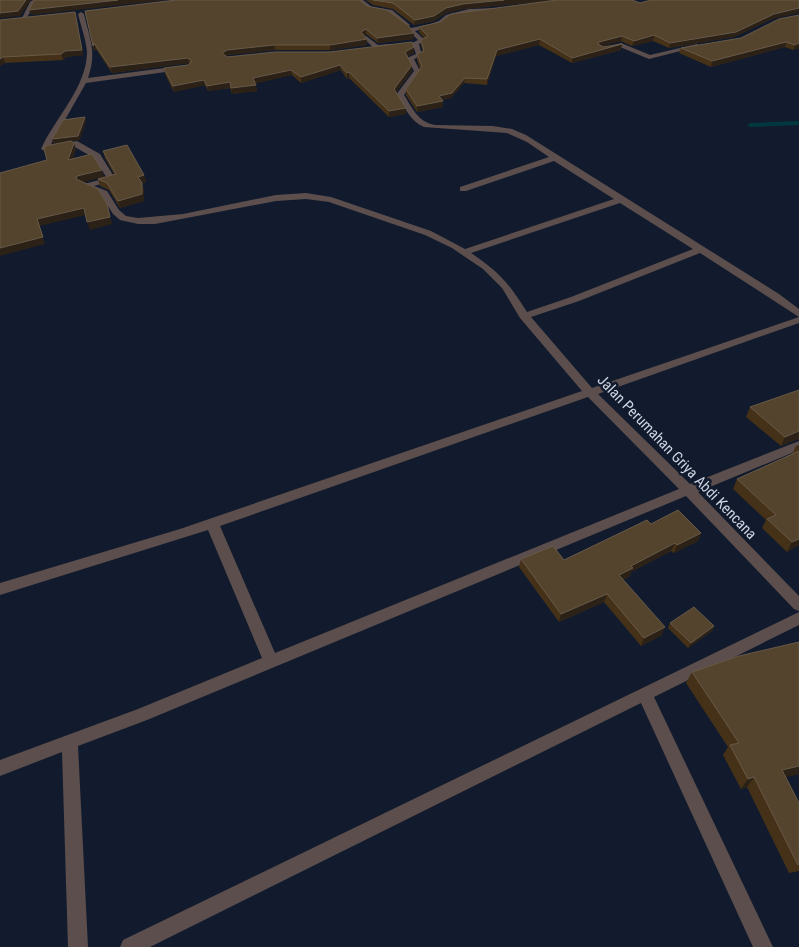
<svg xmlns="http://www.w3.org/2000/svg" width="799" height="947" viewBox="0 0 799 947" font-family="'Roboto Condensed',sans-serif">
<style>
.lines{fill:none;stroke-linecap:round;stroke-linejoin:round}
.stream{fill:#01383f;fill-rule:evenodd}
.minor{fill:#5b4e4c;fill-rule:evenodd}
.wall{fill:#453117}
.shaded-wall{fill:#2b2117}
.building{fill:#54432d;stroke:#675a49}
.labels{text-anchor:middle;stroke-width:5;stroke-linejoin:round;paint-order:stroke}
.street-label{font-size:15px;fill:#ced5e2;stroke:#121b2d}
</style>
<rect width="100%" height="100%" fill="#121b2d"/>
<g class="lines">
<!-- stream -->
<path class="stream" d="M799,121V125L750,127L747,125L750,123Z"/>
<!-- minor -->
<g class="minor">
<path d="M33,0L36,2L26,19L21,20L30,2Z"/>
<path d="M357,0H363L372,7L392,10L410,25L405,26L388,13L368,10Z"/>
<path d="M498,8L496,11L469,13L450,17L439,25L415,31L426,41L419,44L422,56L414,59L420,71L404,95C413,109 418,122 435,125L493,126L512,129L526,135L779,294L799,309V323L598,394L690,484L799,441V450L698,492L799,596V611L794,609L686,496L147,720L78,746L88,947H68L62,752L0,776V760L138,709L262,658L208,530L0,595V583L180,529L582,391L520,318L502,288L483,269L452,248L425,235L329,202L306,199L276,201L155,224H138L120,220L113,214L101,195L80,185L107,178L94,158L73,146L45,151L41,149C55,118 87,87 87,52C86,39 81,27 78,14L81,12L84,14C90,40 97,52 88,78L180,66L183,68L180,70L86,83L50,146L77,141L100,154L116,180L94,186L107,191L119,210L126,216L138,218L183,214L276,195L306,193L331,197L431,231L465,249L614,199L554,161L466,191H460V187L549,157L527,142L507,133L424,127C410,121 405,107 396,95L414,71L407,58L416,54L412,43L418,40L409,31L411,28L431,24L439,21L446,15L469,9ZM620,203L693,249L571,297L527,312C509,283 499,272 471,253ZM700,253L799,317L592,388L531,317L579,301ZM588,397L679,489L275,653L220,526Z"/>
<path d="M366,36L378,45L390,44L393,46L390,48H374L363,38Z"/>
<path d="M621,43L650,55L697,44L700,46L649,59L620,47L602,51L599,49Z"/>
<path d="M799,612V625L654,697L773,947H753L641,703L150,947H120L123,940Z"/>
</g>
</g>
<!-- wall -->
<g class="wall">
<path d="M366,0H557L463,9L446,13L434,21L414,25L393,9L373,5Z"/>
<path d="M640,3L772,19L734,37L669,48L653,41L632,46L621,41L602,46L603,47L621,50L572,63L539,45L496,56L487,85L464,83L451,98L442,100L443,107L417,112L406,95V89L420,69L417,60V54L423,52L421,45V40L424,38L419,32V27Z"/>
<path d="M367,6L414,39L378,43L366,34L364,36L367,39V45L330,50H275L228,55L226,56L227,57L414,47V53L407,56L412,71L396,92L406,114L389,117L349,78L347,79L341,70L301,83L292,75L255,83L257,91L232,94L230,88L208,91L205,85L174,92L165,74L164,68L188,65L189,63L112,73L96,49L94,51L85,11Z"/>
<path d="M75,12L83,55L66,57L63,60L5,63L0,66V20Z"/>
<path d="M799,15V48L793,50L785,47L711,67L679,53L681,48L741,38Z"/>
<path d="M103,151L144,175L146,182L142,183L144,190V201L120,208L109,190L100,186L98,179L114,174L105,158Z"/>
<path d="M799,390V440L798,439L781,446L746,417L750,407Z"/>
<path d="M799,445V545L787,552L762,528L766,520L733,489L737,479L792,454L796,446Z"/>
<path d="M651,524L701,533L698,541L674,553L671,551L631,572L630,576L623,580L662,635L641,646L604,602L559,622L519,567L521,559L564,560Z"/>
<path d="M670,623L714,626L712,631L688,648L668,628Z"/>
<path d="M692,672L799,774L786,777L799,803V871L789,873L747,787L741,789L723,755L728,747L686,683Z"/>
</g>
<!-- shaded-wall -->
<g class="shaded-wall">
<path d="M26,0H31L20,16L0,18V13Z"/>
<path d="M118,0H167L31,15L29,10Z"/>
<path d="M504,0H557L463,9L446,13L434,21L414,25L415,20L446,8L463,4Z"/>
<path d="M799,8V13L772,19L734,37L669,48L670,43L774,14Z"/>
<path d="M75,12L83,55L66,57L63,60L61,54Z"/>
<path d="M366,29V34L361,38V32Z"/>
<path d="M414,33V39L378,43L377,38Z"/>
<path d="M654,35L653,41L632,46L634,41Z"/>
<path d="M622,36L621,41L599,47L598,44L599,42Z"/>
<path d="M367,39V45L330,50V45Z"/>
<path d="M540,39L539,45L496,56L487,85V79L497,50Z"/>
<path d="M786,42L785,47L711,67L712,61Z"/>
<path d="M94,43L96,49L94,51L93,46Z"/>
<path d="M799,43V48L793,50L795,45Z"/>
<path d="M622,44L621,50L572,63V58Z"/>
<path d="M274,45L275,50L228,55L223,58L222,53L227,50Z"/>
<path d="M414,47V53L405,57V52Z"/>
<path d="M3,57L5,63L0,66V59Z"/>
<path d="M188,58L189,63L112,73L110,67Z"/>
<path d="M340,65L341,70L301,83V77Z"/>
<path d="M412,65V71L394,95V89Z"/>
<path d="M291,70L292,75L254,84L253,78Z"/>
<path d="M349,72V78L347,79V73Z"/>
<path d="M465,78L464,83L451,98L438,101L439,96Z"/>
<path d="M204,80L205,85L174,92L173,86Z"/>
<path d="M230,82V88L208,91L207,86Z"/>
<path d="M256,85L257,91L232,94L231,88Z"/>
<path d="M443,101V107L417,112V106Z"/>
<path d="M406,108V114L389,117V111Z"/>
<path d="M85,117L86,121L80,140L53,144L52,139Z"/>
<path d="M74,143L76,150L70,167L68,160Z"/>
<path d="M102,170L104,177L80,183L76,179L77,176Z"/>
<path d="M144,175L146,182L142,183L144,190V201L120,208L118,201L138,177Z"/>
<path d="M107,204L112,224L90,230L87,222Z"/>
<path d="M84,208L86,215L39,226L45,244L0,256V248L37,219Z"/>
<path d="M799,431L798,439L781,446L785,437Z"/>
<path d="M701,533L698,541L674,553L677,545Z"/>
<path d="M799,539V545L787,552L792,542Z"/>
<path d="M675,543L671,551L631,572L630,576L617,583L619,575L631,566Z"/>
<path d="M607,594L604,602L559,622L561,614Z"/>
<path d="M714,626L712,631L688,648L691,643Z"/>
<path d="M665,627L662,635L641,646L644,638Z"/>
<path d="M799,766V774L774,780L782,770Z"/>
<path d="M754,777L747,787L741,789L748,779Z"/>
</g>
<!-- building -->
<g class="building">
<path d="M0,0H26L18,11L0,13Z"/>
<path d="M34,0H118L29,10Z"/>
<path d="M176,0H360L367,6L387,10L408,25L414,33L377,38L366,29L361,32L367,39L330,45H274L227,50L222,53L227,57L275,52H330L412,42L414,47L405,52L412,65L394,89L406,108L389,111L349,72L347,73L340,65L301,77L291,70L253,78L256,85L231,88L230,82L207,86L204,80L173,86L164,68L188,65L192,61L188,58L110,67L94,43L93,46L85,11Z"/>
<path d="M373,0H504L463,4L446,8L434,16L415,20L393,3Z"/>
<path d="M557,0H632L640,3L651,0H799V8L774,14L736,32L670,43L654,35L634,41L622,36L599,42L598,44L603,47L622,44L572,58L540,39L497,50L487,79L465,78L452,93L439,96L443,101L417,106L406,89L422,66L417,54L424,51L421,40L428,36L419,27L440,22L451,14Z"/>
<path d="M75,12L82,50L65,51L61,54L3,57L0,59V20Z"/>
<path d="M799,15V43L795,45L786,42L712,61L681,48L741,38L779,19Z"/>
<path d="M85,117L78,136L52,139L63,120Z"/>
<path d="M71,141L74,143L68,160L92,154L102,170L77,176L76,179L98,189L107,204L110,217L87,222L84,208L37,219L43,237L0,248V173L47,160L44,149L45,146Z"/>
<path d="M127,145L144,175L138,177L142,183V194L118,201L107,183L98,179L116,174L103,151Z"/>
<path d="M799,390V431L785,437L750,407Z"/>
<path d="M799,451V539L792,542L767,519L776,515L737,479Z"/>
<path d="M678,510L701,533L677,545L675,543L631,566L633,568L619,575L665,627L644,638L607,594L561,614L521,559L553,546L564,560L647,520L651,524Z"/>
<path d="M694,607L714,626L691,643L670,623Z"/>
<path d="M799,642V766L782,770L799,803V864L798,865L754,777L748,779L730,745L739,743L692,672L739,656Z"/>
</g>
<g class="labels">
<!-- street labels -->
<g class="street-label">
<text transform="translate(677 457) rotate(46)" y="5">Jalan Perumahan Griya Abdi Kencana</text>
</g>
</g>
</svg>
